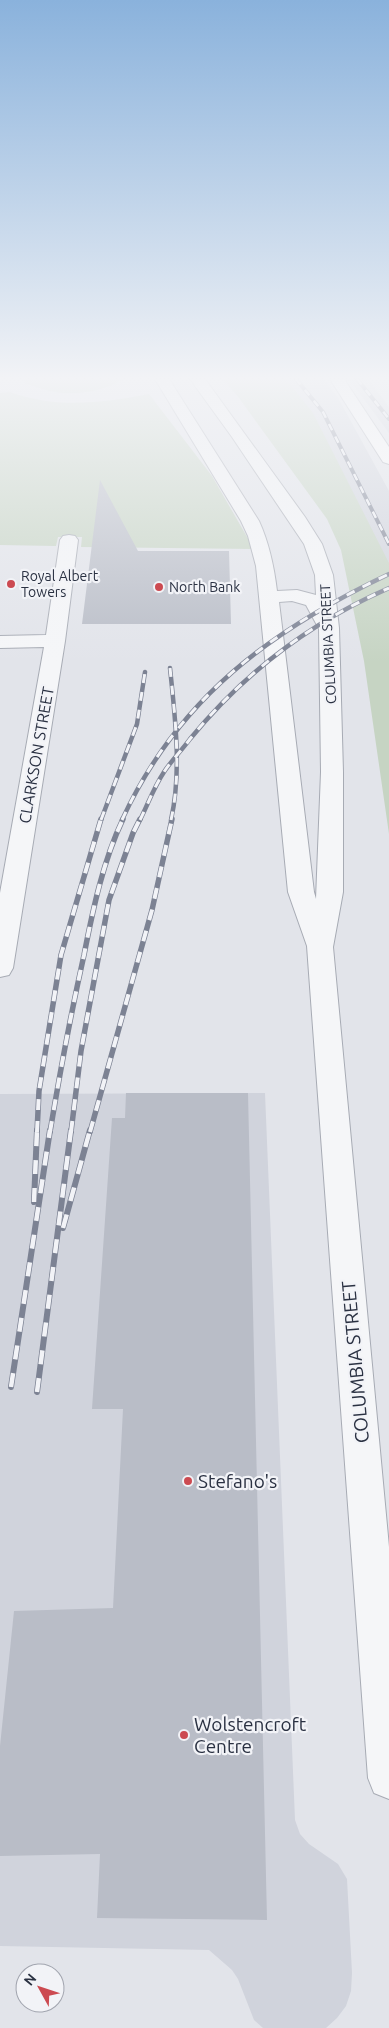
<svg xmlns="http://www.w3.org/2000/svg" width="389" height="2028" viewBox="0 0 389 2028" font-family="Ubuntu,sans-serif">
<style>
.built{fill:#d0d3dc}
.green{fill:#c6d4c3}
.building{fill:#b9bdc7}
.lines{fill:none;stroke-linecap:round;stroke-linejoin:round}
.minor-casing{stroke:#a7abb4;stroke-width:2}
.tertiary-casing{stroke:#a7abb4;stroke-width:2}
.secondary-casing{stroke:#a7abb4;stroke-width:2}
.minor{fill:#f5f6f8;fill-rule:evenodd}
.tertiary{fill:#f5f6f8;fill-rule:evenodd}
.secondary{fill:#fff;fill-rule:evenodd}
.rail-far3-casing{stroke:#7c8293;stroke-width:4}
.rail-far2-casing{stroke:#7c8293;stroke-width:4.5}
.rail-far1-casing{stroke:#7c8293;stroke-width:5.5}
.rail-casing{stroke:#7c8293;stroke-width:6}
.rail-far3{stroke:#f2f3f7;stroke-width:2.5;stroke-dasharray:7;stroke-linecap:butt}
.rail-far2{stroke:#f2f3f7;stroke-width:3;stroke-dasharray:9;stroke-linecap:butt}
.rail-far1{stroke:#f2f3f7;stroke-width:4;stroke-dasharray:11;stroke-linecap:butt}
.rail{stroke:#f2f3f7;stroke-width:4.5;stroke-dasharray:14;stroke-linecap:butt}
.poi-dot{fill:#cc4a51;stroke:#f2f3f7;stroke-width:2}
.labels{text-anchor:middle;stroke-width:4.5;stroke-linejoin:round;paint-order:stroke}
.far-poi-label{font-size:14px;fill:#2a3142;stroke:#f2f3f7;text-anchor:start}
.far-street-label{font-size:14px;fill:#2a3142;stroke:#f2f3f7}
.street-label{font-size:16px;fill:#2a3142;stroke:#f2f3f7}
.near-street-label{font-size:19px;fill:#2a3142;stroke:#f2f3f7}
.near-poi-label{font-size:19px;fill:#2a3142;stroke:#f2f3f7;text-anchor:start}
</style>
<rect width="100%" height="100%" fill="#e2e4ea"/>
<!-- built -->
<g class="built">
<path d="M255,379H323L337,396L389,491V625Z"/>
<path d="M349,379H368L389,407V433Z"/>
<path d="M265,1093L295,1820L300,1834L309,1844L338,1864L347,1879L352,1973L351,1991L346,2006L337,2018L326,2028H263L254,2020L238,1979L232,1970L209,1950L0,1946V1094Z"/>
</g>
<!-- green -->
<g class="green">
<path d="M24,379H123C107,390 84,394 65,393C52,393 38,387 26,384Z"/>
<path d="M223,379H286L313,413L389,563V834L364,661L341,550L327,519L239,398Z"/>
<path d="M10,392C56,409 102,403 149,394L212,476L254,549L81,547L82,537H58L56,546L0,545V393Z"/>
</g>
<!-- building -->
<g class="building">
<path d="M100,480L138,551H229L231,624H82Z"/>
<path d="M126,1093H248L267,1920L97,1918L100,1854L0,1856V1746L14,1611L113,1608L123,1409H92L112,1118H125Z"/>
</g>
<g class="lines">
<!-- minor casing -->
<g class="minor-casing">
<path id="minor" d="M69,535L75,536L78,540L65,641L13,968L9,975L0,977V893L44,647L0,648V636L46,635L60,540L63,536Z"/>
</g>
<!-- tertiary casing -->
<g class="tertiary-casing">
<path id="tertiary" d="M155,379H169L259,521C269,543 274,566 277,591L297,590L316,595L315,575L304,544L232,437L190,379H205L305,517L322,544L333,575L339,628L343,772V892L333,947L389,1547V1799L374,1793L368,1778L307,946L288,892L256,566L248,536L241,521ZM292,601L306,605L319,629L321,772L316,899L314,892L279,602Z"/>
</g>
<!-- secondary casing -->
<g class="secondary-casing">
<path id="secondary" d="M330,379H344L389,447V464L383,462Z"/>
</g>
<!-- minor -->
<use href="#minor" class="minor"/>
<!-- tertiary -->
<use href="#tertiary" class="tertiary"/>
<!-- secondary -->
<use href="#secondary" class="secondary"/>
<!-- rail-far3 casing -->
<g class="rail-far3-casing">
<g id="rail-far3">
<path d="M296,379L323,412L389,544"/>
<path d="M357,379L389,419"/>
</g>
</g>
<!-- rail-far2 casing -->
<g class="rail-far2-casing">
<g id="rail-far2">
<path d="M170,668C175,717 182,771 171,820"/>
<path d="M101,820L137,724L145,672"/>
<path d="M122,820C178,698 271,630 389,574"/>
<path d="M140,820C148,804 154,787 164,772C171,761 182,750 190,739C244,673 311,622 389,588"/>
</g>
</g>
<!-- rail-far1 casing -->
<g class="rail-far1-casing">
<g id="rail-far1">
<path d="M37,1132L39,1091L61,955L101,819"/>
<path d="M50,1132C60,1072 71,1013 84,955C93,909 103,861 123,819"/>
<path d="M71,1132L81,1051L109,900L133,833L140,819"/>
<path d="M90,1132L152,910L172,819"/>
</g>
</g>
<!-- rail casing -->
<g class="rail-casing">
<g id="rail">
<path d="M34,1202L37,1130"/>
<path d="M63,1228L90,1130"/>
<path d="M11,1387L50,1130"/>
<path d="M37,1392L71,1130"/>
</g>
</g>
<!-- rail-far3 -->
<use href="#rail-far3" class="rail-far3"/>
<!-- rail-far2 -->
<use href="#rail-far2" class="rail-far2"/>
<!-- rail-far1 -->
<use href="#rail-far1" class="rail-far1"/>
<!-- rail -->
<use href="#rail" class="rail"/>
</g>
<!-- sky -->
<linearGradient id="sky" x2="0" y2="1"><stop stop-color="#8ab2dc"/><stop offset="0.57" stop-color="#f2f3f6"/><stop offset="1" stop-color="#f2f3f6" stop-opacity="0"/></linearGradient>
<rect width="389" height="663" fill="url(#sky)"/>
<!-- markers -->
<g class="poi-dot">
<circle cx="11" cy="584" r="5"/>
<circle cx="159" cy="587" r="5"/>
<circle cx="188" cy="1481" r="5"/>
<circle cx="184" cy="1735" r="5"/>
</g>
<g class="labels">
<!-- far-poi labels -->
<g class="far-poi-label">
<text x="21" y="581">Royal Albert<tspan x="21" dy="16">Towers</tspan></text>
<text x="169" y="592">North Bank</text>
</g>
<!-- far-street labels -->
<g class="far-street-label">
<text transform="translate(328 644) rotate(-93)" y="5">COLUMBIA STREET</text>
</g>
<!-- street labels -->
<g class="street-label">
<text transform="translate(36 755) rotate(-80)" y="6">CLARKSON STREET</text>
</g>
<!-- near-street labels -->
<g class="near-street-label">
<text transform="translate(355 1362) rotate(-95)" y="7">COLUMBIA STREET</text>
</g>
<!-- near-poi labels -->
<g class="near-poi-label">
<text x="198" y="1488">Stefano's</text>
<text x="194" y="1731">Wolstencroft<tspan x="194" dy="22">Centre</tspan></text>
</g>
</g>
<!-- north arrow -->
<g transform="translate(40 1988) rotate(310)"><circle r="24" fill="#f2f3f7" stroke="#a2a5af"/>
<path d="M0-4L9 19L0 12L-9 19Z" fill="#cc4a51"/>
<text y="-8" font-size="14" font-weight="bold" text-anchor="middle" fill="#2a3142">N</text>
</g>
</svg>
